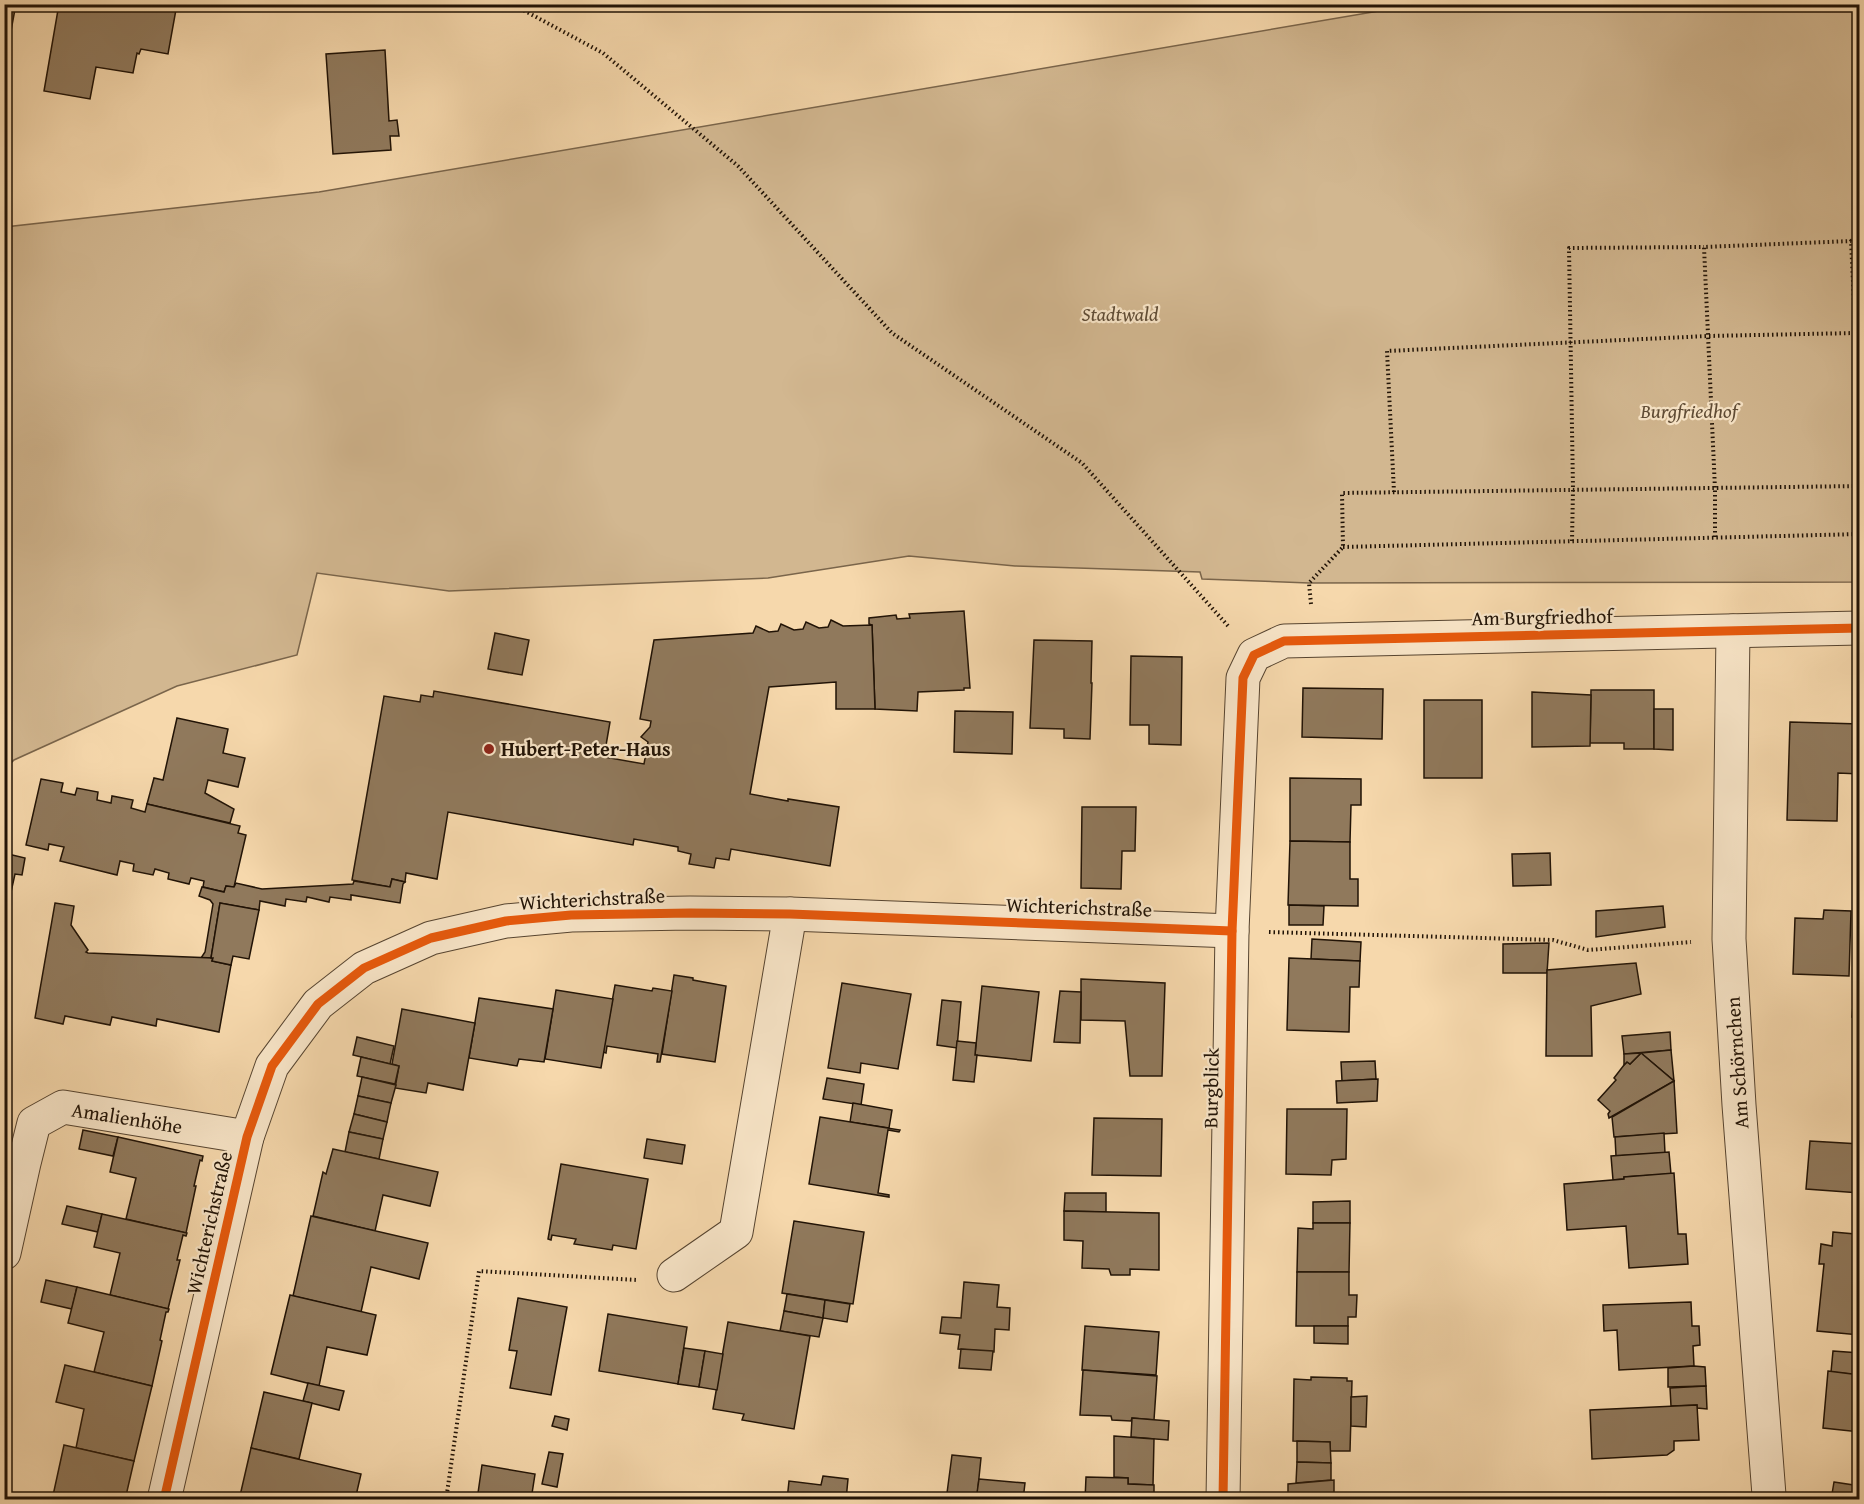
<svg xmlns="http://www.w3.org/2000/svg" width="1864" height="1504" viewBox="0 0 1864 1504" font-family="'Gentium Book Plus',serif">
<style>
.green{fill:#d2b790;stroke:#7a654b;stroke-width:1.5}
.building{fill:#90795c;stroke:#211306;stroke-width:1.5}
.lines{fill:none;stroke-linecap:round;stroke-linejoin:round}
.street-casing{stroke:#564430;stroke-width:35}
.path{stroke:#211306;stroke-width:4;stroke-dasharray:1.5 3;stroke-linecap:butt}
.street{stroke:#f9e6c9;stroke-width:33}
.cycleway-casing{stroke:#f9e6c9;stroke-width:13}
.cycleway{stroke:#e8590c;stroke-width:9}
.poi-dot{fill:#8f2418;stroke:#f9e6c9;stroke-width:2}
.labels{text-anchor:middle;stroke-width:4.5;stroke-linejoin:round;paint-order:stroke}
.park-label{font-size:20px;font-style:italic;fill:#5f4c36;stroke:#f9e6c9}
.street-label{font-size:20px;fill:#211306;stroke:#f9e6c9}
.poi-label{font-size:20px;font-weight:bold;fill:#211306;stroke:#f9e6c9;text-anchor:start}
</style>
<rect width="100%" height="100%" fill="#f6d8ac"/>
<filter id="stains"><feTurbulence type="fractalNoise" baseFrequency=".00333" numOctaves="4"/><feColorMatrix values="0 0 0 0 .2 0 0 0 0 .09 0 0 0 0 .02 0 0 0 .5 -.17"/></filter>
<radialGradient id="worn" r=".72"><stop offset=".6" stop-color="#630" stop-opacity="0"/><stop offset="1" stop-color="#630" stop-opacity=".3"/></radialGradient>
<!-- green -->
<path class="green" d="M1420,4L1859,5V582L1309,583L1202,579L1200,572L1015,566L909,556L768,578L449,591L317,573L297,655L177,686L14,760L5,769V227L319,192Z"/>
<!-- building -->
<g class="building">
<path d="M4,4H16L4,68Z"/>
<path d="M59,4H68L106,11L107,4H177L168,54L141,49L139,54L137,53L133,73L96,67L90,99L44,91Z"/>
<path d="M385,50L389,121L397,120L399,136H390L391,150L333,154L326,54Z"/>
<path d="M964,611L970,688H964V690L918,692L917,711L875,709L872,625L869,624V618L896,615L897,619L910,618L909,614Z"/>
<path d="M831,620L843,626L872,625L875,709H836V682L769,687L750,794L788,801V799L839,807L830,866L731,849L729,860L716,858L714,868L689,864L691,854L678,851V847L634,839L633,845L448,812L437,879L406,873L405,882L392,879L390,887L352,880L384,696L420,702L421,695L433,697L434,691L610,722L604,757L644,764L648,742L641,737L650,727L651,721L640,719L654,640L753,633L756,626L769,632L778,631L781,624L794,630L803,629L806,622L819,628L828,627Z"/>
<path d="M495,633L529,640L522,675L488,669Z"/>
<path d="M1034,640L1092,641L1091,683H1092L1090,739L1064,738V729L1030,728Z"/>
<path d="M1131,656L1182,657L1181,745L1149,744V725H1130Z"/>
<path d="M1303,688L1383,689L1382,739L1302,737Z"/>
<path d="M1591,690H1654V749H1624V743H1590Z"/>
<path d="M1532,692L1591,695L1590,746L1532,747Z"/>
<rect x="1424" y="700" width="58" height="78"/>
<path d="M1654,709H1673V750L1654,749Z"/>
<path d="M955,711L1013,712L1012,754L954,752Z"/>
<path d="M177,718L228,729L223,753L245,758L238,787L208,780L205,793L234,809L230,823L147,804L154,778L163,780Z"/>
<path d="M1790,722L1860,724V774L1838,773L1837,821L1787,820Z"/>
<path d="M1290,778L1361,779V805H1351L1350,842L1290,841Z"/>
<path d="M41,779L63,783L61,792L75,795L77,788L98,792L97,800L111,803L112,796L133,800L131,808L145,812L147,804L240,826L238,833L246,835L234,887L226,886L224,892L203,887L204,881L191,878L189,884L168,879L169,873L155,869L153,875L133,871L134,864L120,861L117,875L60,861L64,847L49,844L48,850L26,845Z"/>
<path d="M1082,807H1136L1135,851H1122L1121,889L1081,888Z"/>
<path d="M1290,841L1350,842V879H1358V906L1288,905Z"/>
<path d="M4,853L25,858L22,875L15,874L11,892L4,890Z"/>
<path d="M1550,853L1551,885L1513,886L1512,854Z"/>
<path d="M392,879L405,882L403,884L400,903L351,895V900L330,897L329,902L307,897L306,902L286,899L285,906L260,901L259,910L220,903L211,958H201L205,952L213,904L210,900L199,896L202,887L224,892L226,886L234,887L236,883L262,889L353,884L354,881L390,887Z"/>
<path d="M4,890L11,892L7,910L4,909Z"/>
<path d="M55,903L74,906L71,925L88,950L86,952L88,953L213,958L212,961L231,965L219,1032L157,1019L156,1026L112,1017L110,1025L65,1016L63,1024L35,1018Z"/>
<path d="M220,903L259,910L249,959L233,956L231,965L212,961L213,958H211Z"/>
<path d="M1289,905L1324,906L1323,925H1289Z"/>
<path d="M1663,906L1665,927L1596,937V911Z"/>
<path d="M1824,910L1851,911L1849,976L1793,974L1795,918L1823,919Z"/>
<path d="M1312,939L1361,942L1360,961L1311,959Z"/>
<path d="M1549,943L1547,973H1503V944Z"/>
<path d="M1289,958L1360,961L1359,987H1350L1349,1032L1287,1030Z"/>
<path d="M1636,963L1641,994L1591,1006L1592,1056H1546L1547,970Z"/>
<path d="M674,975L693,978V980L726,986L715,1062L662,1054Z"/>
<path d="M1081,979L1165,983L1162,1076H1130L1125,1021L1081,1020Z"/>
<path d="M842,983L911,994L898,1069L861,1063L860,1073L828,1068Z"/>
<path d="M615,985L652,991L653,988L672,991L660,1062H657L658,1054L607,1046L606,1053L603,1052Z"/>
<path d="M982,986L1039,992L1031,1061L975,1055Z"/>
<path d="M556,990L613,999L601,1068L545,1059Z"/>
<path d="M1060,991L1081,992L1080,1043L1054,1042Z"/>
<path d="M1854,993H1860V1017H1852Z"/>
<path d="M479,998L553,1009L544,1062L519,1059L517,1066L469,1058Z"/>
<path d="M942,1000L961,1002L957,1048L937,1045Z"/>
<path d="M402,1009L475,1023L463,1090L428,1083L426,1093L395,1088L399,1066L392,1064Z"/>
<path d="M1670,1032L1671,1050L1624,1054L1622,1036Z"/>
<path d="M357,1037L394,1046L390,1064L353,1055Z"/>
<path d="M957,1041L976,1043L975,1055H977L974,1082L953,1080Z"/>
<path d="M1671,1050L1674,1081L1641,1053Z"/>
<path d="M1641,1053L1674,1081L1609,1118L1608,1114L1610,1111L1598,1100L1616,1080L1614,1078L1624,1065L1627,1062L1630,1064Z"/>
<path d="M1641,1053L1630,1064L1627,1062L1624,1065V1054Z"/>
<path d="M361,1057L399,1066L395,1084L357,1076Z"/>
<path d="M1375,1061L1376,1079L1342,1081L1341,1062Z"/>
<path d="M362,1077L396,1085L391,1103L358,1096Z"/>
<path d="M827,1078L864,1084L861,1105L823,1099Z"/>
<path d="M1378,1079L1377,1101L1337,1103L1336,1081Z"/>
<path d="M1674,1081L1677,1133L1614,1137L1612,1117Z"/>
<path d="M358,1096L391,1103L387,1122L354,1114Z"/>
<path d="M853,1103L892,1110L889,1128L850,1122Z"/>
<path d="M1287,1109H1347L1346,1159L1332,1160L1331,1175L1286,1174Z"/>
<path d="M354,1114L387,1122L383,1139L349,1132Z"/>
<path d="M820,1117L900,1130L899,1132L888,1130L878,1193L889,1195V1197L809,1184Z"/>
<path d="M1094,1118L1162,1119L1161,1176L1092,1175Z"/>
<path d="M83,1130L118,1137L113,1156L79,1149Z"/>
<path d="M349,1132L383,1139L379,1159L345,1152Z"/>
<path d="M1664,1133L1665,1153L1616,1156L1615,1137Z"/>
<path d="M118,1137L203,1156L202,1161L200,1160L194,1186H196L186,1233L126,1219L136,1178L110,1172Z"/>
<path d="M647,1139L685,1145L682,1164L644,1158Z"/>
<path d="M1810,1141L1860,1144V1193L1806,1189Z"/>
<path d="M333,1149L438,1172L430,1206L383,1195L375,1231L313,1216L323,1172L326,1174Z"/>
<path d="M1669,1152L1671,1174L1624,1177V1179L1613,1180L1611,1156Z"/>
<path d="M561,1164L648,1179L636,1249L613,1245L612,1250L574,1244L576,1239L552,1235L551,1240L548,1239Z"/>
<path d="M1674,1173L1678,1234H1686L1688,1264L1629,1268L1626,1226L1567,1230L1564,1184L1624,1179V1177Z"/>
<path d="M1065,1193H1106V1212L1064,1211Z"/>
<path d="M1350,1201V1223H1313V1202Z"/>
<path d="M67,1206L102,1214L98,1232L62,1224Z"/>
<path d="M1064,1211L1159,1213V1270L1130,1269V1275H1111L1109,1269L1082,1268L1083,1241L1064,1240Z"/>
<path d="M102,1214L187,1233L186,1236L183,1235L177,1260H180L168,1309L110,1295L120,1253L94,1247Z"/>
<path d="M311,1216L428,1243L419,1279L371,1267L361,1312L293,1296Z"/>
<path d="M794,1221L864,1232L853,1304L782,1293Z"/>
<path d="M1313,1223H1350L1349,1272H1297L1298,1228L1313,1229Z"/>
<path d="M1833,1232L1855,1234V1236H1860V1335L1817,1331L1824,1264H1819L1821,1244L1832,1246Z"/>
<path d="M1297,1272H1349V1295H1357L1356,1317H1348V1326H1296Z"/>
<path d="M46,1280L77,1287L72,1309L41,1302Z"/>
<path d="M964,1282L999,1285L997,1307L1010,1308L1009,1330L995,1329L994,1352L958,1349L960,1335L940,1333L942,1317L961,1318Z"/>
<path d="M77,1287L169,1309L168,1312H166L160,1340L162,1341L152,1386L94,1372L104,1332L68,1323Z"/>
<path d="M787,1294L825,1300L823,1318L784,1311Z"/>
<path d="M290,1295L376,1315L367,1355L327,1347L319,1386L271,1374Z"/>
<path d="M518,1298L567,1307L551,1395L510,1388L517,1351L509,1350Z"/>
<path d="M825,1300L850,1304L847,1322L823,1318Z"/>
<path d="M1691,1302L1692,1326H1699L1700,1345L1693,1346L1694,1366L1619,1370L1617,1330L1604,1331L1603,1305Z"/>
<path d="M784,1311L823,1318L819,1337L780,1331Z"/>
<path d="M608,1314L687,1327L678,1384L599,1371Z"/>
<path d="M728,1322L810,1336L794,1429L742,1420L744,1414L713,1409Z"/>
<path d="M1085,1326L1159,1332L1156,1375L1082,1370Z"/>
<path d="M1314,1326H1348V1344L1314,1343Z"/>
<path d="M684,1348L705,1351L699,1387L678,1384Z"/>
<path d="M961,1349L993,1351L991,1370L959,1368Z"/>
<path d="M705,1351L723,1354L717,1390L699,1387Z"/>
<path d="M1833,1351L1860,1353V1375L1831,1372Z"/>
<path d="M65,1365L152,1386L134,1461L76,1448L84,1409L56,1402Z"/>
<path d="M1694,1366L1705,1367L1706,1386L1668,1387V1368Z"/>
<path d="M1083,1370L1157,1376L1154,1420L1132,1418L1131,1421L1112,1420L1111,1416L1080,1415Z"/>
<path d="M1828,1371L1860,1375V1432L1823,1428Z"/>
<path d="M1311,1377L1347,1378V1381H1352L1350,1451H1330V1442L1293,1441L1294,1379L1311,1380Z"/>
<path d="M308,1383L344,1391L339,1410L303,1401Z"/>
<path d="M1706,1386L1707,1409L1697,1408V1405L1671,1406L1670,1388Z"/>
<path d="M264,1392L312,1403L299,1459L251,1448Z"/>
<path d="M1367,1396L1366,1427L1351,1426V1397Z"/>
<path d="M1697,1405L1699,1440L1674,1441V1450L1667,1455L1592,1459L1590,1410Z"/>
<path d="M555,1416L569,1419L567,1430L552,1426Z"/>
<path d="M1132,1418L1169,1421L1168,1440L1131,1437Z"/>
<path d="M1114,1436L1154,1439L1153,1485L1128,1484V1478L1114,1477Z"/>
<path d="M1297,1441L1330,1442L1331,1463L1297,1462Z"/>
<path d="M64,1445L134,1461L125,1500H52Z"/>
<path d="M251,1448L361,1474L355,1500H321L315,1498L314,1500H239Z"/>
<path d="M549,1452L563,1454L557,1487L542,1484Z"/>
<path d="M952,1455L981,1458L977,1497L947,1493Z"/>
<path d="M1297,1462L1331,1463V1480L1296,1483Z"/>
<path d="M482,1465L535,1474L531,1500H477Z"/>
<path d="M823,1476L848,1479L846,1500H787L789,1481L821,1485Z"/>
<path d="M1086,1477L1128,1478V1484L1154,1485V1500H1085Z"/>
<path d="M979,1479L1025,1483L1023,1500H976Z"/>
<path d="M1334,1480V1500H1288V1484Z"/>
<path d="M1834,1482L1860,1486V1500H1831Z"/>
<path d="M1657,1494L1658,1500H1583Z"/>
</g>
<g class="lines">
<!-- street casing -->
<g class="street-casing">
<g id="street">
<path d="M1733,631L1729,939L1739,1105L1769,1495"/>
<path d="M4,1253L24,1163L34,1123L63,1107L247,1137"/>
<path d="M674,1275L736,1232L790,914"/>
<path d="M164,1500L247,1137L272,1066L318,1004L364,968L431,938L506,921L571,915L690,913L790,914L1232,931"/>
<path d="M1223,1500L1232,931L1243,678L1254,655L1284,641L1860,628"/>
</g>
</g>
<!-- path -->
<g class="path">
<path d="M512,4L603,53L738,166L892,333L1082,463L1229,627"/>
<path d="M1860,236L1851,241L1860,424"/>
<path d="M1394,492L1387,351L1708,336L1855,333"/>
<path d="M1715,537V489L1704,247L1851,241"/>
<path d="M1572,541L1573,489L1569,248L1704,247"/>
<path d="M1343,547L1860,534"/>
<path d="M1311,604L1309,583L1343,547L1342,493L1860,486"/>
<path d="M1269,932L1553,940L1588,950L1691,942"/>
<path d="M446,1500L479,1271L637,1280"/>
</g>
<!-- street -->
<use href="#street" class="street"/>
<!-- cycleway casing -->
<g class="cycleway-casing">
<g id="cycleway">
<path d="M164,1500L247,1137L272,1066L318,1004L364,968L431,938L506,921L571,915L690,913L790,914L1232,931"/>
<path d="M1223,1500L1232,931L1243,678L1254,655L1284,641L1860,628"/>
</g>
</g>
<!-- cycleway -->
<use href="#cycleway" class="cycleway"/>
</g>
<!-- markers -->
<circle class="poi-dot" cx="489" cy="749" r="6"/>
<g class="labels">
<!-- park labels -->
<g class="park-label">
<text x="1120" y="321">Stadtwald</text>
<text x="1689" y="418">Burgfriedhof</text>
</g>
<!-- street labels -->
<g class="street-label">
<text transform="translate(1542 617) rotate(-1)" y="7">Am Burgfriedhof</text>
<text transform="translate(592 899) rotate(-3)" y="7">Wichterichstraße</text>
<text transform="translate(1079 907) rotate(2)" y="7">Wichterichstraße</text>
<text transform="translate(1737 1063) rotate(-94)" y="7">Am Schörnchen</text>
<text transform="translate(1211 1088) rotate(-89)" y="7">Burgblick</text>
<text transform="translate(127 1118) rotate(9)" y="7">Amalienhöhe</text>
<text transform="translate(209 1223) rotate(-77)" y="7">Wichterichstraße</text>
</g>
<!-- poi labels -->
<g class="poi-label">
<text x="501" y="756">Hubert-Peter-Haus</text>
</g>
</g>
<!-- margin -->
<rect width="1864" height="1504" fill="none" stroke="#f6d8ac" stroke-width="24"/>
<rect x="6" y="6" width="1852" height="1492" fill="none" stroke="#211306" stroke-width="3"/>
<rect x="12" y="12" width="1840" height="1480" fill="none" stroke="#211306" stroke-width="1.5"/>
<rect width="100%" height="100%" filter="url(#stains)"/>
<rect width="100%" height="100%" fill="url(#worn)"/>
</svg>
